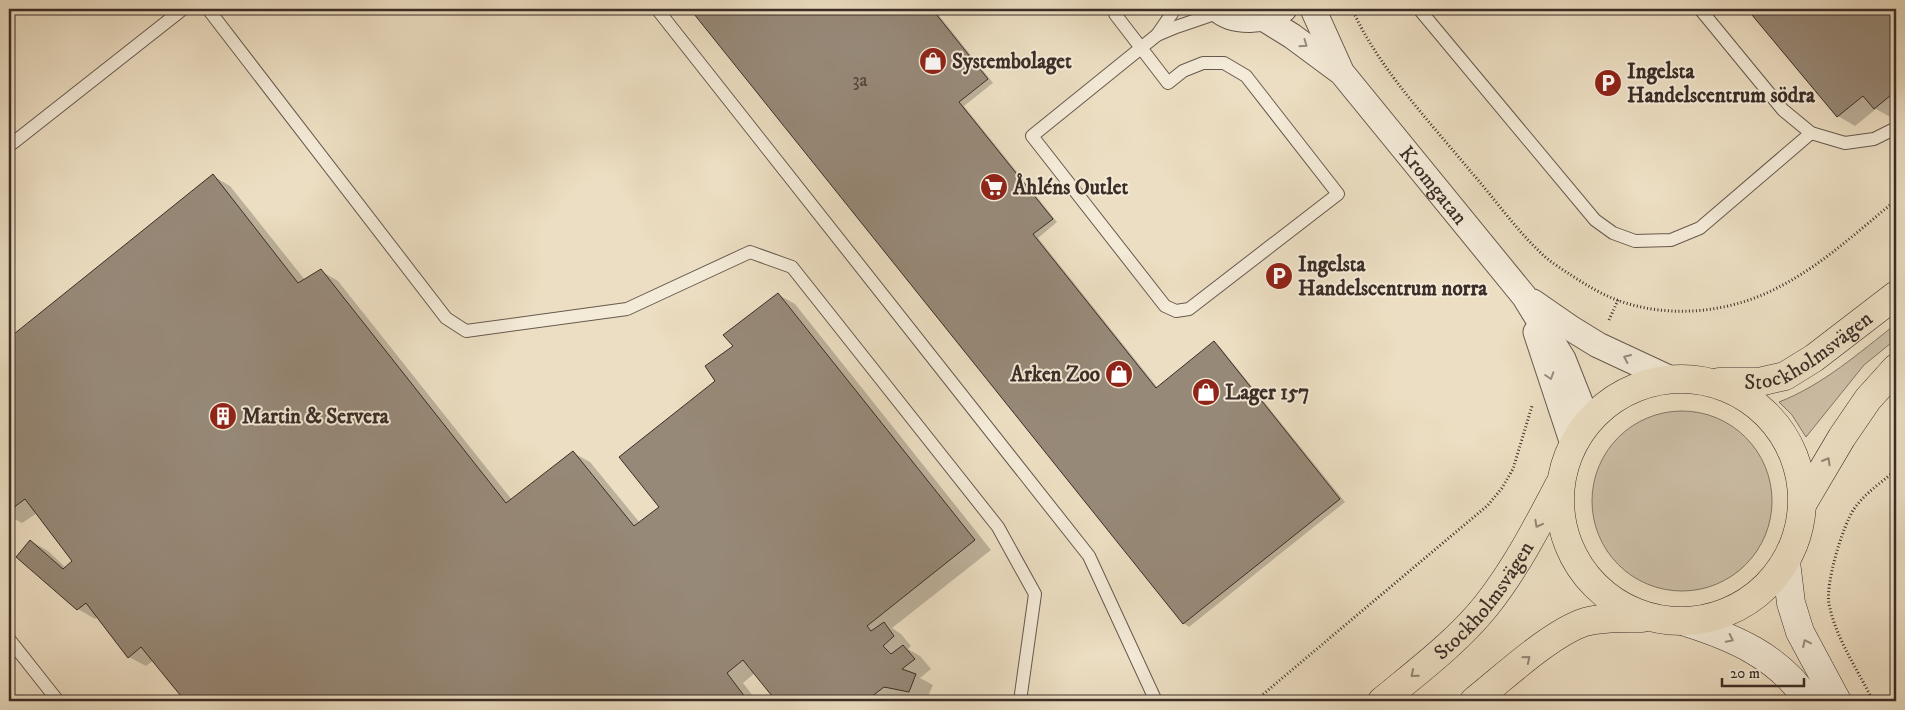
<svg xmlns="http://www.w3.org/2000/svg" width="1905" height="710" viewBox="0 0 1905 710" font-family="'IM FELL DW Pica',serif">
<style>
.green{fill:#cec0a8;stroke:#847668}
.shadow{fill:#0003}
.building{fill:#978978;stroke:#3b2d27}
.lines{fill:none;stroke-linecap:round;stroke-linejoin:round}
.lane-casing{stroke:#67594e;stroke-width:14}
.street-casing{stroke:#67594e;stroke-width:27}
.secondary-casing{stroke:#3b2d27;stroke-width:29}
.highway-casing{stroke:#3b2d27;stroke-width:29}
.path{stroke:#3b2d27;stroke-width:3;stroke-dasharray:1 2.5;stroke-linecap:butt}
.lane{stroke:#f3ead7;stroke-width:12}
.street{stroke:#f3ead7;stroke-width:25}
.secondary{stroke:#f3ead7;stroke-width:28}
.highway{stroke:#ecdec2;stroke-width:28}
.oneway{stroke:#978c7f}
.oneway2{stroke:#948674}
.labels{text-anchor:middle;stroke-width:4;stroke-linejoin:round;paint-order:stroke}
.number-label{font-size:19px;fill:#52443b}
.poi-label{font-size:21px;font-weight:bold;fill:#3b2d27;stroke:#f3ead7;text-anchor:start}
.street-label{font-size:21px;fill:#3b2d27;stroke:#f3ead7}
</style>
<rect width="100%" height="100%" fill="#ecdec2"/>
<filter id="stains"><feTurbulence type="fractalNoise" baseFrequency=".004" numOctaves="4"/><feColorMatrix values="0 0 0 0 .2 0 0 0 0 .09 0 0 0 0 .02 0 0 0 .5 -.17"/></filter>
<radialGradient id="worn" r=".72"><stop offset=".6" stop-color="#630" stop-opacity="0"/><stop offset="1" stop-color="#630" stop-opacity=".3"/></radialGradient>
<!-- green -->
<g class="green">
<path d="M1896,324V339L1864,365L1806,437L1792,415L1779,402C1823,385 1860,352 1896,324Z"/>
<circle cx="1682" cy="501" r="90"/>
</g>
<!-- shadow -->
<g class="shadow">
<path d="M691,9H934L993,83L964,106L1057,222L1038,238L1158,388L1214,343L1219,346L1345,502L1189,627L1183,623Z"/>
<path d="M1748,9H1896V114L1892,118L1876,109L1855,126L1838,116Z"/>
<path d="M213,176L230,186L305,280L321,271L338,281L512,500L573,453L590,462L640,523L661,508L717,381L735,346L779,295L795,304L991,550L892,628L901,634L911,646L908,649L920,656L931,669L920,678L933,685L926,701L902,696L895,701H778L755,673L743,683L757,701H187L154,660L146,666L129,657L98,616L95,619L78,609L18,557L31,541L48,551L66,568L74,561L37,513L22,523L9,516V340Z"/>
</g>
<!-- building -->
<g class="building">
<path d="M690,9H932L988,79L959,102L1053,219L1033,234L1156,388L1214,341L1340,499L1183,624Z"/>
<path d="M1747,9H1896V91L1874,109L1863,96L1837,117Z"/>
<path d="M213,174L298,283L321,269L506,503L573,451L634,526L659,507L619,457L715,381L705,366L733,346L723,335L778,293L975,540L867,626L871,631L884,622L894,636L883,646L891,654L903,645L915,659L902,669L916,674L909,692L884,687L866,701H776L743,660L727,673L748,701H185L141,647L128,658L86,603L77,610L16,557L30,540L63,569L72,561L25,499L9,511V338Z"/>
</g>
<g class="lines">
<!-- lane casing -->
<g class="lane-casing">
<g id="lane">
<path d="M208,9L446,318L466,331L627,309L750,252L792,267L998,527L1035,594L1020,701"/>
<path d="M657,9L1089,556L1155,699"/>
<path d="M1122,9L1115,14L1168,83L1183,71L1203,63H1224L1246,76L1338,194L1189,309L1176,311L1165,306L1032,136L1157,35L1176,27L1220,12"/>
<path d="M1419,9L1595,220L1613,233L1635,241L1671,240L1700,228L1811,133"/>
<path d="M1700,9L1783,110L1811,133L1845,143L1874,139L1896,128"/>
<path d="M1157,35L1175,9"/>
<path d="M9,146L183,9"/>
<path d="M9,639L58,701"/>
</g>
</g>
<!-- street casing -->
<g class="street-casing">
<g id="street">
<path d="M1217,9C1233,24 1267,22 1284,9"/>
<path d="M1313,9L1340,69"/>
<path id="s1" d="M1263,18L1292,36L1342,73L1524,296L1563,359L1588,422"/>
<path d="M1533,302L1572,329L1598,345L1671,379"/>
<path d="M1536,332L1573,444"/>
</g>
</g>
<!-- secondary casing -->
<g class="secondary-casing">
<g id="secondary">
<path d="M1786,562L1791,603L1800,632L1837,701"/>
<path d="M1685,622C1733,637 1780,657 1808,701"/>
</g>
</g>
<!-- highway casing -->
<g class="highway-casing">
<g id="highway">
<circle cx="1681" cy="500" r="121"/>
<path id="s2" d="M1719,382H1759L1785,376L1814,358L1896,295"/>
<path d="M1803,503L1842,437L1868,399L1896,368"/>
<path id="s3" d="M1382,701C1418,671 1457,642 1486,606C1516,568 1537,527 1559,485"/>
<path d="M1474,701C1503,678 1551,633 1585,622C1603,617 1623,618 1642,618"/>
</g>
</g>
<!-- path -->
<g class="path">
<path d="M1352,9C1379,69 1430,122 1472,173C1494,198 1514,227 1538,250C1547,260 1560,268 1571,275C1586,285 1601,294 1617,300C1668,319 1728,313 1775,289C1820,267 1858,231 1896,200"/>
<path d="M1609,320L1618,300"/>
<path d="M1255,701L1488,505L1502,488L1513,469L1532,406"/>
<path d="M1873,701C1858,670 1836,639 1829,604C1825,584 1843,525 1854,509C1865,493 1882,482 1896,470"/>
</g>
<!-- lane -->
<use href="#lane" class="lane"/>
<!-- street -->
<use href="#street" class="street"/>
<!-- secondary -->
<use href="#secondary" class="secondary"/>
<!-- highway -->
<use href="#highway" class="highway"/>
</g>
<!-- one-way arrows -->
<defs><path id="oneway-chevron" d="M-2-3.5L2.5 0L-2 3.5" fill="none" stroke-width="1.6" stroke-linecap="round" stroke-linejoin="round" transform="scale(1.25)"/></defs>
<g class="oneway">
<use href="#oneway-chevron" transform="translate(1304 44) rotate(35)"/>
<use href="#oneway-chevron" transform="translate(1627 358) rotate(-155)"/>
<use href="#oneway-chevron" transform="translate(1550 376) rotate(72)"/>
<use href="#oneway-chevron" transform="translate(1730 639) rotate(26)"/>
<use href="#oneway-chevron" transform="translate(1806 643) rotate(-116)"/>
</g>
<g class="oneway2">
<use href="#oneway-chevron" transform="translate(1827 461) rotate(-60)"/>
<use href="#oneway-chevron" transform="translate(1538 524) rotate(118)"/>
<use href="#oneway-chevron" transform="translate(1527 659) rotate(-39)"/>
<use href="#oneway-chevron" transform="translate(1414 674) rotate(140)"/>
</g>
<!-- icons -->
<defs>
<g id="shop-disc" transform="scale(1.4375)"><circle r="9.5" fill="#8f2418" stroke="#f3ead7"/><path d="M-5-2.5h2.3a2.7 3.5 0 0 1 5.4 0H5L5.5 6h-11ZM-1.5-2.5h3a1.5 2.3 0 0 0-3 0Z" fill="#fff"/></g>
<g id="parking-disc" transform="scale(1.4375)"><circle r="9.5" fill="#8f2418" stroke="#f3ead7"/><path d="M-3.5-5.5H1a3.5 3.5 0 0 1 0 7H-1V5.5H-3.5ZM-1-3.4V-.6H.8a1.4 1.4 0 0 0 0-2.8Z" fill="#fff"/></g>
<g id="supermarket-disc" transform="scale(1.4375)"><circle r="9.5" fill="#8f2418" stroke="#f3ead7"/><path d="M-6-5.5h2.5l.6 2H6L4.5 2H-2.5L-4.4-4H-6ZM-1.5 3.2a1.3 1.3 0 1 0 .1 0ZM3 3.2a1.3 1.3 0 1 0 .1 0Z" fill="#fff"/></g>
<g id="building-disc" transform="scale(1.4375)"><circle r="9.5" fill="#8f2418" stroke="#f3ead7"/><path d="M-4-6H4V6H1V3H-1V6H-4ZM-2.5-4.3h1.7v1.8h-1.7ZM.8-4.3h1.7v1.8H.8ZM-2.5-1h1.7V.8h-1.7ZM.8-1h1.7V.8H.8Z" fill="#fff"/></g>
</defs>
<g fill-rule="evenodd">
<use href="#shop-disc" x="933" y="61"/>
<use href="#parking-disc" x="1608" y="83"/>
<use href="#supermarket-disc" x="994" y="187"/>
<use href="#parking-disc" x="1279" y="276"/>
<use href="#shop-disc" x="1119" y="374"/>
<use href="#shop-disc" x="1206" y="392"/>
<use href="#building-disc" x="223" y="416"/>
</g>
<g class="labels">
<!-- number labels -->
<g class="number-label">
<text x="860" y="86">3a</text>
</g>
<!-- poi labels -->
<g class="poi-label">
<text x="952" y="68">Systembolaget</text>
<text x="1627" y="78">Ingelsta<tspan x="1627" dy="24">Handelscentrum södra</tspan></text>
<text x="1013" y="194">Åhléns Outlet</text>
<text x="1298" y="271">Ingelsta<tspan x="1298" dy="24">Handelscentrum norra</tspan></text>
<text x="1100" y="381" text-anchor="end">Arken Zoo</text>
<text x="1225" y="399">Lager 157</text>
<text x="242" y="423">Martin &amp; Servera</text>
</g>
<!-- street labels -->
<g class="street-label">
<text dy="7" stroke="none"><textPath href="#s1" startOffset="241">Kromgatan</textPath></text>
<text dy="7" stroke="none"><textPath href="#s2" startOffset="98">Stockholmsvägen</textPath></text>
<text dy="7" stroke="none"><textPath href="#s3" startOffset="144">Stockholmsvägen</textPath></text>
</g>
</g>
<!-- margin -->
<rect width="1905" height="710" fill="none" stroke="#ecdec2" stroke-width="30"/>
<rect x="10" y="10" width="1885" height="690" fill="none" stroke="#3b2d27" stroke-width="2.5"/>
<rect x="15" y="15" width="1875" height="680" fill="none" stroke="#3b2d27"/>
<!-- scale -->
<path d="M1722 678v8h82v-8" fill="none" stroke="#3b2d27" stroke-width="2.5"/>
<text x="1730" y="678" font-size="15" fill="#3b2d27" stroke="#f3ead7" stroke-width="4" paint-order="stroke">20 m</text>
<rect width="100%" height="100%" filter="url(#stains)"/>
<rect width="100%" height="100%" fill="url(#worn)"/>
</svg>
